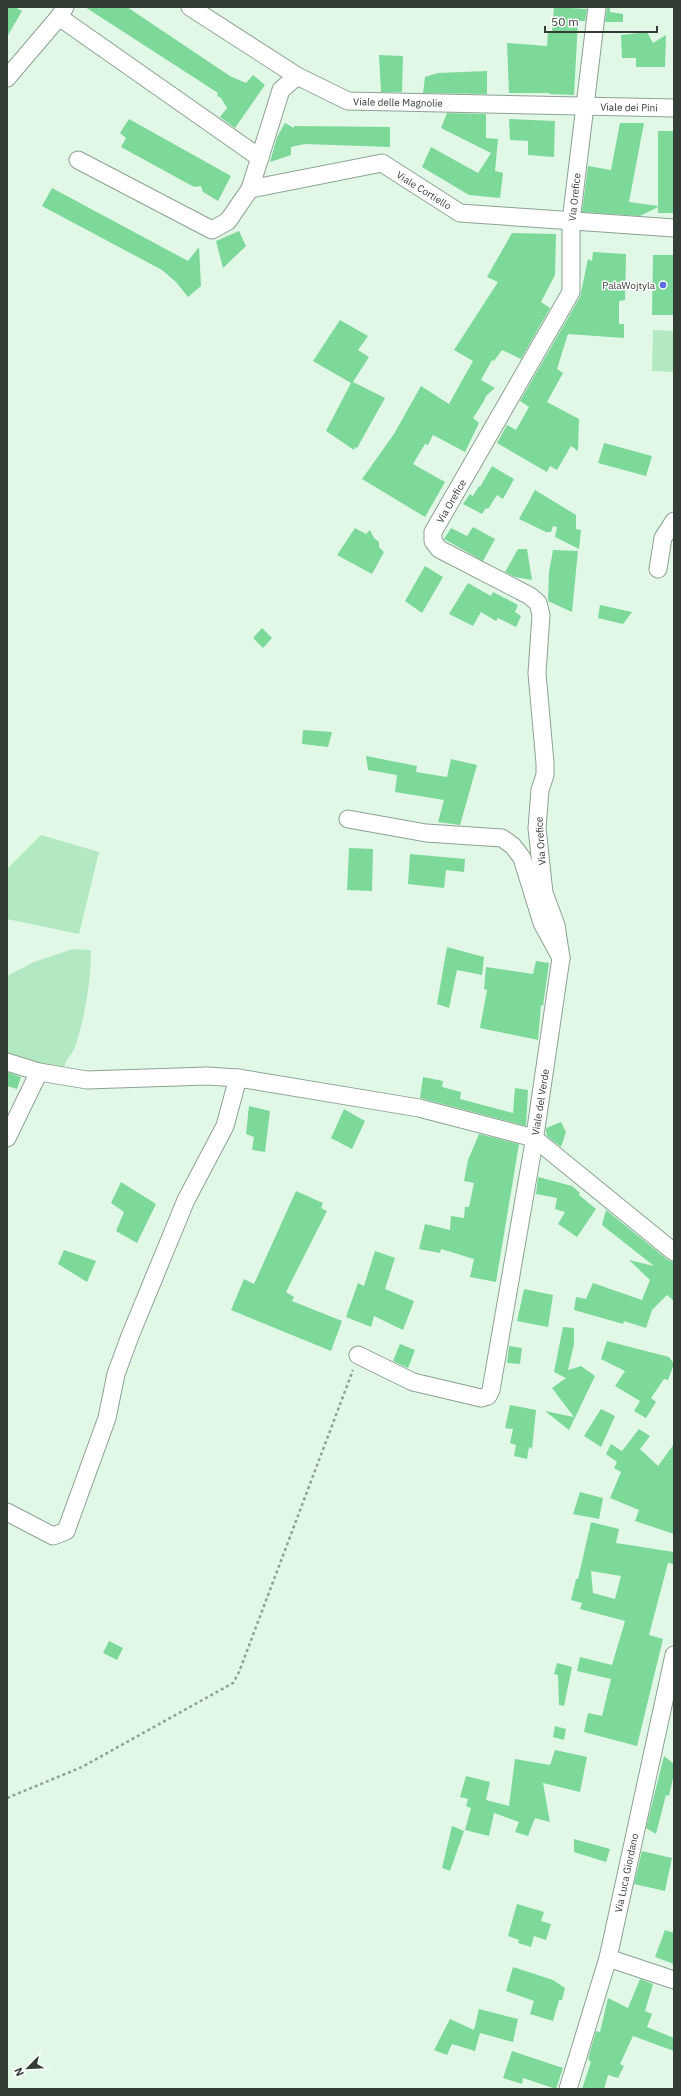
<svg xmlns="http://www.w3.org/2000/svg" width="681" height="2096" viewBox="0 0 681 2096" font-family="'IBM Plex Sans',sans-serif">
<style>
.green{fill:#b3e9c2}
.building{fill:#7cd99a;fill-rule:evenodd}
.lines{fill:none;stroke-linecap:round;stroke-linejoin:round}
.street-casing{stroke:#8da292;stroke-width:19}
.path{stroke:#90a094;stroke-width:2.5;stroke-dasharray:3 3;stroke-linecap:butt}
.street{stroke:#fff;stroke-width:17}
.poi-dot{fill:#5d6be2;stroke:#fff;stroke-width:1.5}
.labels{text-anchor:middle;stroke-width:3;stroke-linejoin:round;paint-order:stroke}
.street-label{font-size:10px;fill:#333c35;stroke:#fff}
.poi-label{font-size:10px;fill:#333c35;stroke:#fff;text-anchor:end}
</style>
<rect width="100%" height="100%" fill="#e1f8e7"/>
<!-- green -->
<g class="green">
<path d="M653,330L674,331V372L652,371Z"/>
<path d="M41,835L99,852L79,934L7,919V869Z"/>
<path d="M73,949L91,950C91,982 85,1017 75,1047C72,1055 65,1059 64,1069L7,1055V976L34,962Z"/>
</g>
<!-- building -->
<g class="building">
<path d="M7,7H15L22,11L7,37Z"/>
<path d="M85,7H127L230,76L246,83L253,75L265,85L235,128L220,117L227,108L221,98L217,96L218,93Z"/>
<path d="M554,7L587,9L585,21H578L574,95L549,94V93H509L507,43L547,46L548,31H552Z"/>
<path d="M607,7H610V12L623,14V22H605Z"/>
<path d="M647,32L653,43L666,35L665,67H636V58H622L621,35Z"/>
<path d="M379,55L403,56L402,92H381Z"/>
<path d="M487,71V94L423,93L425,77L438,73Z"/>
<path d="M447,113L486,114V138L498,139L495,171L503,173L500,198L469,195L422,167L431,147L478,173L491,153L441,128Z"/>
<path d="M129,119L231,176L218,201L203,192L201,186L194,187L121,147L126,138L120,133Z"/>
<path d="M509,119L555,121L554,157L528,155V141L510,140Z"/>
<path d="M285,123L294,128V126L390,127V147L305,144L291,147V155L270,162L277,137Z"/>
<path d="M620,123H644L629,202L658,206V131H674V213H658V207L640,216L582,212L588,166L611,170Z"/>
<path d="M52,188L188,261L199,247L201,286L188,297L176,282L162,270L42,206Z"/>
<path d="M239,231L246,246L223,268L216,241Z"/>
<path d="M512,233L556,234L555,275L541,302L550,308L521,359L502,350L494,361L492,360L481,380L495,388L486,396L484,401L473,418L479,423L465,452L433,435L428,445L425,444L413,464L445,482L425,517L362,479L394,434L421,386L449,404L473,361L454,350L498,282L487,277Z"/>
<path d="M593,252L626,254L625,300L619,301V324H624V338L568,334L557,369L563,373L547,402L579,419L578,451L571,446L557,470L550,466L547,472L497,443L507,425L516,430L529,407L520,401L580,297L588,259L592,261Z"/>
<path d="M653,255H674V315H652Z"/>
<path d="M340,320L368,336L358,350L369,357L353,382L385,398L357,448L355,447L354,450L326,431L351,383L313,361Z"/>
<path d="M604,443L652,456L646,476L598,463Z"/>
<path d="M492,466L514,479L503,499L497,495L488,509L486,508L482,514L463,504L470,494L473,496L479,486L480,487Z"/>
<path d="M535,490L576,515V529L581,530L579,549L555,537L557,527L553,526L551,532H546L519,519Z"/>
<path d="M473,527L495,539L483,561L444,539L451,528L467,536Z"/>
<path d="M355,528L366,534L370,530L374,538L379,542V547L384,552L372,574L337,555Z"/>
<path d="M518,549H527L532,580L515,577L505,572Z"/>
<path d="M553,550L578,551L572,612L548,601L549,572Z"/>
<path d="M425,566L443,577L422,613L405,601Z"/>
<path d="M468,583L491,596L493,592L518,605L515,612L521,616L516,627L498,618L496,621L481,612L473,626L449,614Z"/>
<path d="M600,605L632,612L623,624L598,618Z"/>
<path d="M262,628L272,638L263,648L253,638Z"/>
<path d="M303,730L332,732L328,747L302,744Z"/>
<path d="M366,756L417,766L416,772L447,777L451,759L477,765L460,825L438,822L444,800L395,792L397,775L368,770Z"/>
<path d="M349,848L373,849L372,891L347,890Z"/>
<path d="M410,854L465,859L464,872L446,870L444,888L408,884Z"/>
<path d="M447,947L484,957L482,975L457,970L449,1008L437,1004Z"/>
<path d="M536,961L549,963L543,1006L541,1005L538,1040L480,1028L487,990L484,989L486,967L533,974Z"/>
<path d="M7,1072L21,1077L17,1089L7,1086Z"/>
<path d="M423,1077L443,1081L442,1087L461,1092L460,1099L513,1113L515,1088L528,1090L526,1126L420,1098Z"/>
<path d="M249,1106L270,1111L265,1152L252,1150L254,1137L246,1134Z"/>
<path d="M344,1109L365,1121L352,1149L331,1138Z"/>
<path d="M561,1122L566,1132L561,1147L547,1136L546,1131V1128Z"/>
<path d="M479,1134L519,1144L496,1282L470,1277L474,1259L441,1249L440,1253L419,1249L425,1224L450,1230L451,1216L464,1218L465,1207H469L474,1183L464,1181L468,1160Z"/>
<path d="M538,1177L572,1186L580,1193L579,1195L596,1209L577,1237L558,1224L565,1212L555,1209L557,1198L536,1194Z"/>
<path d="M121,1182L156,1204L137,1243L116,1231L124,1212L111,1203Z"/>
<path d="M296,1191L323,1203L321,1208L327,1211L286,1292L294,1297L292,1301L342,1321L331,1351L231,1310L244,1279L254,1284Z"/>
<path d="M606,1210L668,1260L674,1262V1301L667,1295L652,1310L646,1328L624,1321L623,1324L574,1310L576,1297L586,1299L593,1283L642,1300L650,1280L629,1260L654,1266L602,1225Z"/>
<path d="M64,1250L96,1261L87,1282L58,1264Z"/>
<path d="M375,1251L395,1258L385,1289L414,1301L403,1330L374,1316L371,1327L346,1317L358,1283L364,1286Z"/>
<path d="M524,1289L553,1295L548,1327L517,1321Z"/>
<path d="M563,1327L574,1328V1344L568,1370L581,1366L595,1376L569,1430L545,1411L574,1417L552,1388L566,1378L554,1372Z"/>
<path d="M607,1341L669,1357L674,1364L668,1380L664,1379L651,1398L656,1402L646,1418L634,1411L640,1401L615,1386L625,1371L601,1359Z"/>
<path d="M400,1344L415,1350L408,1368L393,1361Z"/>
<path d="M509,1346L522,1348L520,1364L507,1363Z"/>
<path d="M510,1405L536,1410L532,1449L529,1447L527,1459L514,1456L516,1445L510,1443L513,1429L505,1428Z"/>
<path d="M601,1409L615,1416L601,1447L584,1436Z"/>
<path d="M639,1429L650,1436L640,1449L658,1466L674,1444V1534L635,1521L639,1510L610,1498L621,1472L614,1468L617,1462L606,1454L611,1444L622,1451Z"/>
<path d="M580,1492L603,1498L599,1519L573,1514Z"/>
<path d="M591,1522L619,1529L616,1543L674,1552V1564L668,1563L649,1635L663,1639L637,1746L584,1732L588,1713L602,1716L611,1679L577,1671L580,1657L612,1665L625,1621L580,1609L582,1603L571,1600L576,1579H578ZM591,1571L621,1576L615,1599L593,1593Z"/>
<path d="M109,1641L123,1648L117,1660L103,1653Z"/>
<path d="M557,1663L572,1667L564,1706L559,1705L558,1675L554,1674Z"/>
<path d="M555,1726L566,1729L564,1740L553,1737Z"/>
<path d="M555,1750L587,1757L580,1792L543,1783L550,1822L535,1818L528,1836L515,1832L519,1822L494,1813L489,1836L465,1830L471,1808L466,1806L468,1799L460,1797L466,1776L490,1782L486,1800L509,1806L515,1759L550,1765Z"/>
<path d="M664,1756L674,1764V1774L669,1796L666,1795L656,1834L646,1828Z"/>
<path d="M452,1826L464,1831L450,1871L442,1868Z"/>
<path d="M574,1839L610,1849L606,1862L574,1852Z"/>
<path d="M642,1851L672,1858L665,1891L634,1884Z"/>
<path d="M517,1904L544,1912L541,1921L551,1924L546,1940L534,1936L531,1947L518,1943L519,1940L508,1936Z"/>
<path d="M665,1930L674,1933V1964L655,1957Z"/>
<path d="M513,1967L553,1980L565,1988L562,2000H559L553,2021L530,2014L534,2001L506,1991Z"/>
<path d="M640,1979L653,1984L645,2011L652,2014L647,2027L674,2038V2051L633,2036L620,2064L624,2066L618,2078L608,2075L604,2089H582L591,2062L588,2059L596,2031L600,2032L608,1998L628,2008Z"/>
<path d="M479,2009L518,2019L513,2042L480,2033L475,2051L452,2044L447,2055L434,2050L450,2019L474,2030Z"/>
<path d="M512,2051L563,2068L556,2089L523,2078L522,2084L503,2078Z"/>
</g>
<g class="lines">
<!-- street casing -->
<g class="street-casing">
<g id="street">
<path d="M190,7L297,76L348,101L674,108"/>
<path d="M59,17L260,158"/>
<path d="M7,78L59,17L65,7"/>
<path d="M78,160L212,230L228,221L250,189L281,90L297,76"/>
<path d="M250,189L382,163L460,213L674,228"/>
<path d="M658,569L663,538L674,521"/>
<path d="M348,819L426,833L502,838L513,846L522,858L542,923L561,958L534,1142L491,1390L488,1396L481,1398L413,1382L358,1355"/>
<path d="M561,958L556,925L544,893L537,828L540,790L545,775V763L537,673L541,615L538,603L530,596L439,549L433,541V532L571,292V221L597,7"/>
<path d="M7,1062L39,1072L87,1080L207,1076L238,1078L419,1108L534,1138L674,1252"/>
<path d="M7,1138L39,1072"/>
<path d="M7,1512L53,1536L66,1531L107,1418L116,1374L130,1336L186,1200L225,1126L238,1078"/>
<path d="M608,1958L674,1980"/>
<path d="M568,2089L608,1958L674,1655"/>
</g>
</g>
<!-- path -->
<path class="path" d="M7,1798L82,1767L233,1683L239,1672L353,1370"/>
<!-- street -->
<use href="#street" class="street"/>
</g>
<!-- markers -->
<circle class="poi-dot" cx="663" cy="285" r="4"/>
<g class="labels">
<!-- street labels -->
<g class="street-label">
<text transform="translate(398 102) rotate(1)" y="4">Viale delle Magnolie</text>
<text transform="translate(629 107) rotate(1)" y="4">Viale dei Pini</text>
<text transform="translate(424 190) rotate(32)" y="4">Viale Cortiello</text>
<text transform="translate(574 197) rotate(-84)" y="4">Via Orefice</text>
<text transform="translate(451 501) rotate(-60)" y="4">Via Orefice</text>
<text transform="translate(540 841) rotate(-94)" y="4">Via Orefice</text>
<text transform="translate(540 1102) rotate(-81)" y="4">Viale del Verde</text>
<text transform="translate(626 1873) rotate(-78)" y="4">Via Luca Giordano</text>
</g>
<!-- poi labels -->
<g class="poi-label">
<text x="655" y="289">PalaWojtyla</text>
</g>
</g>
<!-- border -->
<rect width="681" height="2096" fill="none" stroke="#333c35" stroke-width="16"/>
<!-- north arrow -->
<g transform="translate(28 2068) rotate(246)" stroke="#ffffff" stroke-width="3" paint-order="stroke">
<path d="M0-3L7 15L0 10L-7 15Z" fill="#333c35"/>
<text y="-6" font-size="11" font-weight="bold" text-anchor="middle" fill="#333c35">N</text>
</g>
<!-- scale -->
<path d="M545 26v6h112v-6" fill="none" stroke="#333c35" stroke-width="2"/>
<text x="551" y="26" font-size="12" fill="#333c35" stroke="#ffffff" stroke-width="3" paint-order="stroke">50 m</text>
</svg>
